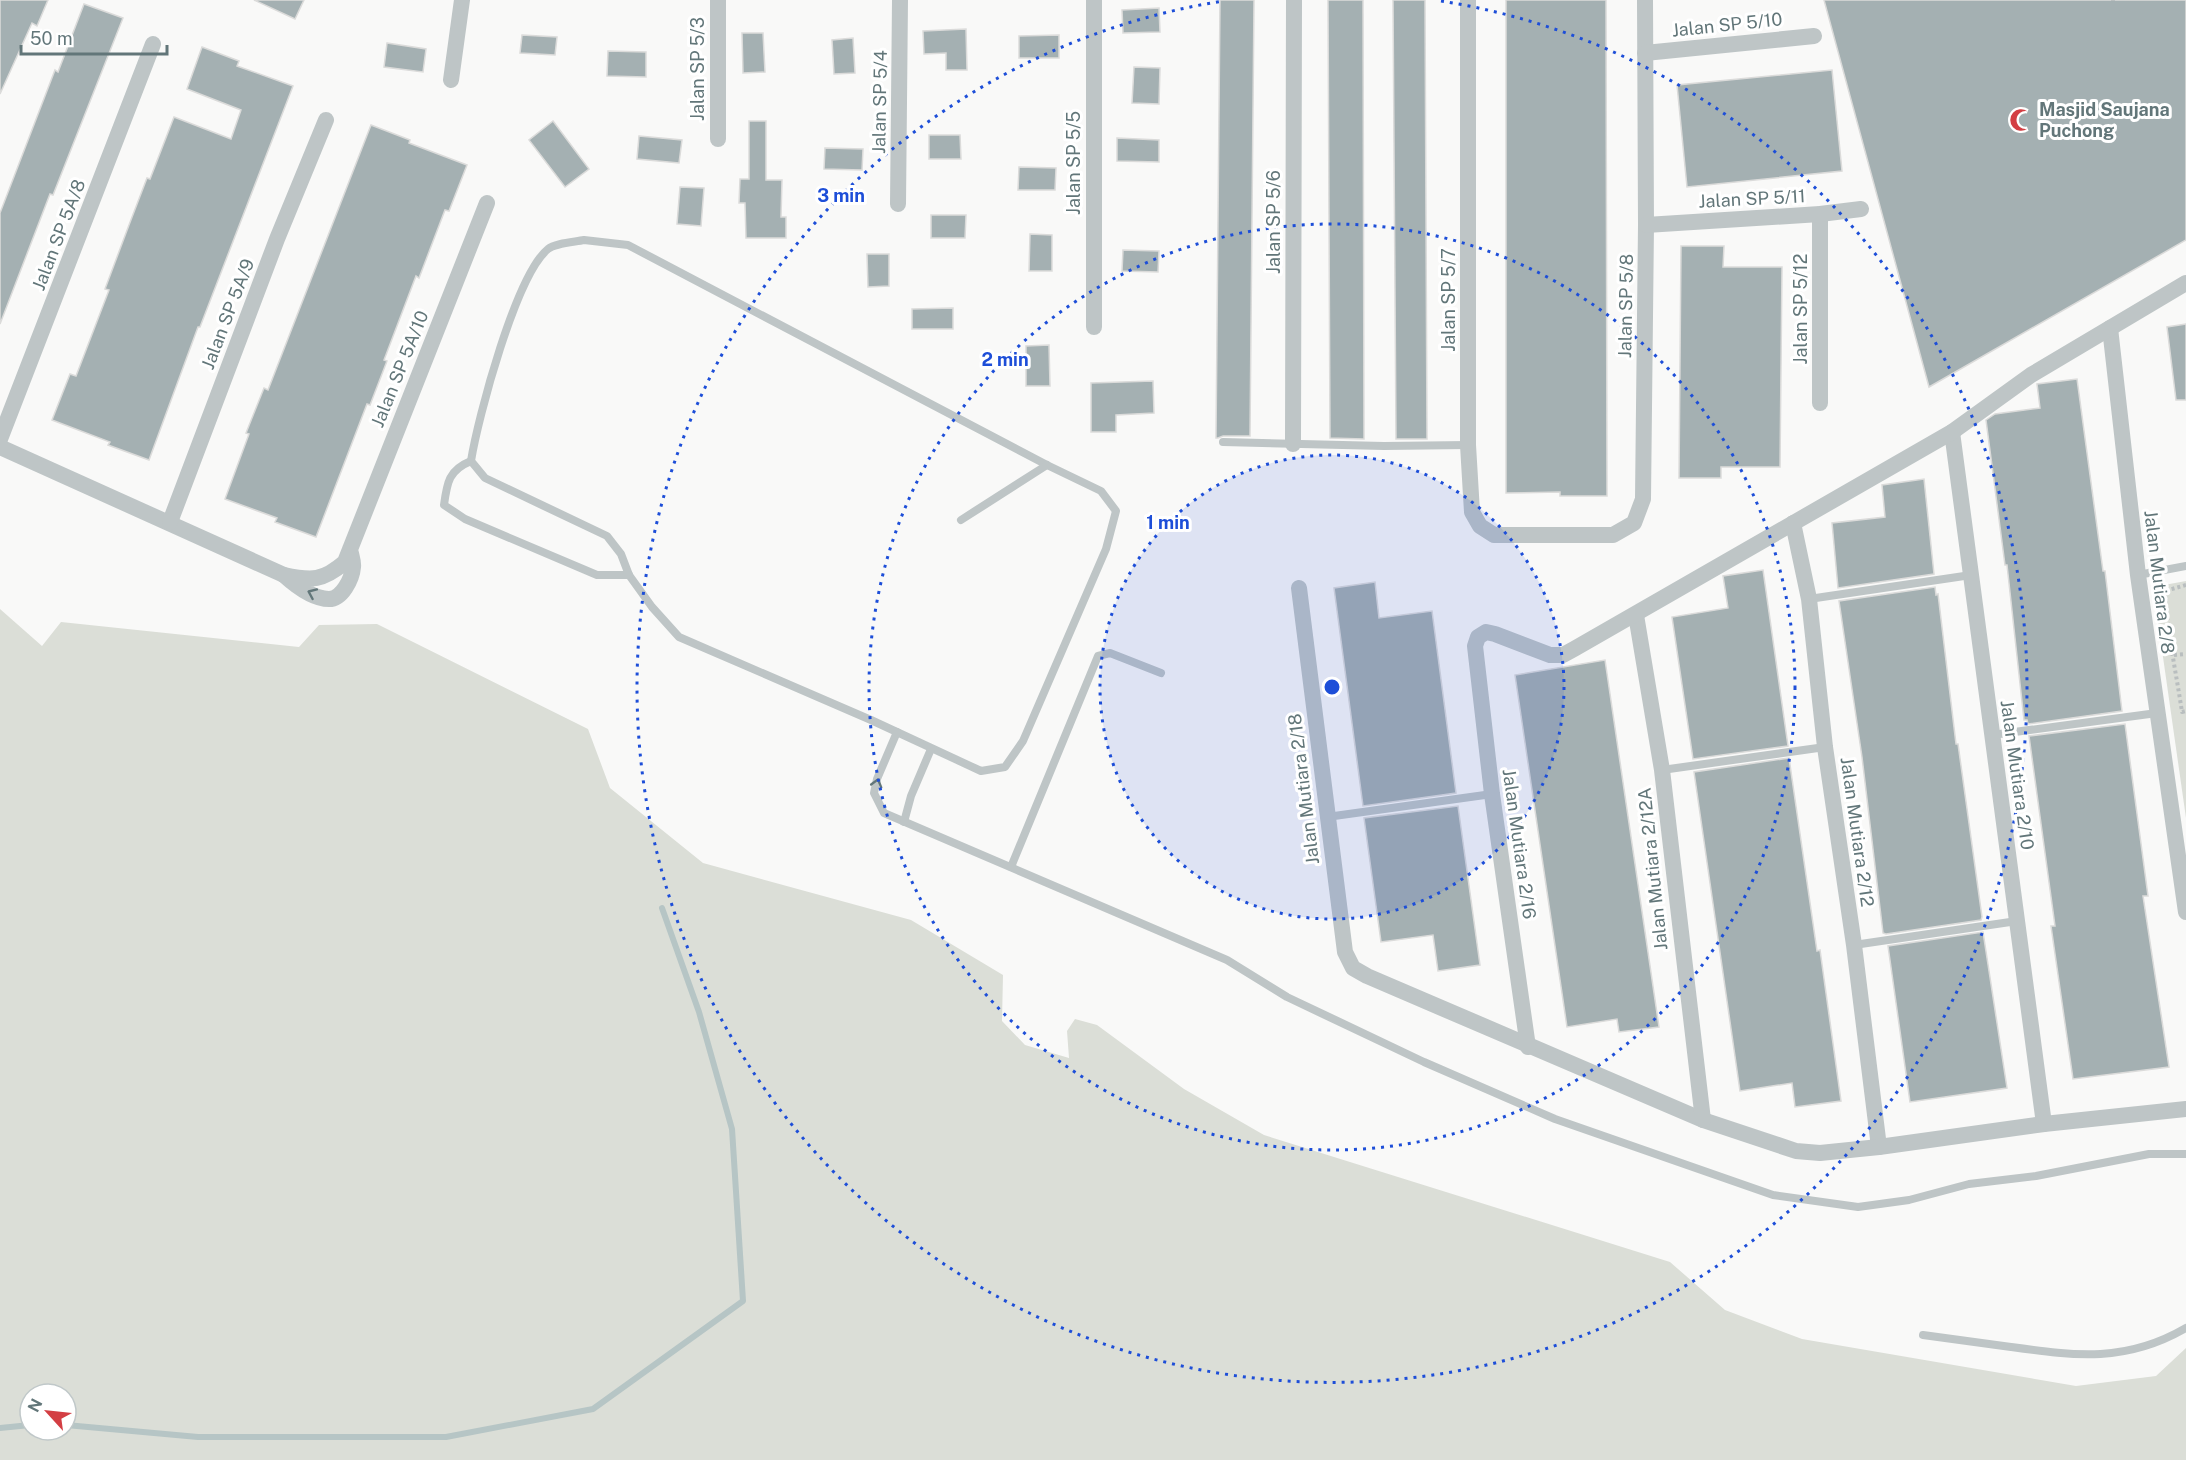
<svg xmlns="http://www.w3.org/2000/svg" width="2186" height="1460" viewBox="0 0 2186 1460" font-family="'Public Sans',sans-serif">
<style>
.green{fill:#dbded7;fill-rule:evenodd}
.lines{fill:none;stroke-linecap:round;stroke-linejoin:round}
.stream{stroke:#b6c5c5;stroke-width:6}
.building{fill:#a4b0b2;stroke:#dbdbda;stroke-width:1.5}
.path{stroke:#b9bebf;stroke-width:4;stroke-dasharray:3 3;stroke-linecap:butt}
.service{stroke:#bec5c6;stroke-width:8}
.minor{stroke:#bec5c6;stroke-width:16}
.oneway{stroke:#627679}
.ring{fill:none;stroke:#1d4ed8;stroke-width:3;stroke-dasharray:3 6}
.labels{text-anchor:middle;stroke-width:6;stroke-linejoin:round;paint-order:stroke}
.street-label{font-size:18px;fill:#627679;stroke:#fff}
.poi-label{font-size:18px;font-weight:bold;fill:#627679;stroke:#fff;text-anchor:start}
.centre{fill:#1d4ed8;stroke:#fff;stroke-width:3}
.ring-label{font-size:18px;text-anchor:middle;font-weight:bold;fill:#1d4ed8;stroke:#fff;stroke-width:6;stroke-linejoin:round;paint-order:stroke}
</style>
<rect width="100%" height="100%" fill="#f9f9f8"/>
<!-- green -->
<g class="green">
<path d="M2186,581V818L2153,587Z"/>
<path d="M0,609L42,646L61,622L299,647L319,625L377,624L588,729L610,788L703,863L911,920L1003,975L1002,1021L1025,1045L1069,1058L1067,1031L1075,1019L1097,1025L1184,1089L1264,1135L1670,1262L1725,1310L1802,1339L2076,1386L2156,1376L2186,1348V1460H0ZM30,1394H66V1430H30Z"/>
</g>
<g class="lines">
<!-- stream -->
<g class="stream">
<path d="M66,1425L198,1437H446L593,1409L743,1301L732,1129L699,1012L662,908"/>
<path d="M0,1428L30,1425"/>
</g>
</g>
<!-- building -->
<g class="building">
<path d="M0,0H48L37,26L32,23L0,94Z"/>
<path d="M254,0H304L295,19Z"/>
<path d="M1220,0H1254L1250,436H1223L1218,438H1216Z"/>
<path d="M1328,0H1363L1364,439L1330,438Z"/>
<path d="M1393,0H1425L1427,439H1396Z"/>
<path d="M1506,0H1606L1607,496H1560V492L1506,493Z"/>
<path d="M1824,0H2186V240L1929,387Z"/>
<path d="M84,4L123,18L53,195L50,194L0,324V213L55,70L58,72Z"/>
<path d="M1159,8L1160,32L1123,33L1122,10Z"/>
<path d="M966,29L967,70H946V53L924,54L923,31Z"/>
<path d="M742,33H763L765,72L743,73Z"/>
<path d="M522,35L557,37L555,55L520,53Z"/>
<path d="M1059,35V58H1019V36Z"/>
<path d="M853,38L855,73L834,74L832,40Z"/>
<path d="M387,43L426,49L423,72L384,67Z"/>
<path d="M202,47L239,61L237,66L293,86L200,327H198L149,460L108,445L110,442L52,420L70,374L76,376L109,290L105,289L129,225L147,178L150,179L174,117L231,139L241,110L187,89Z"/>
<path d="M608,51L646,52V77L607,76Z"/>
<path d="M1134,67L1160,68L1159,104L1132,103Z"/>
<path d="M1832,70L1842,171L1687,187L1677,85Z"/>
<path d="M553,121L589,169L565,187L529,140Z"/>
<path d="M749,121H766V180H782L781,217H786V238H746L745,203H739L740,179H749Z"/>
<path d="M371,125L410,140L409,143L467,165L449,211L445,210L419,278L416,276L384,360L387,361L370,405L367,404L316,537L275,522L277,518L225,499L249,434L246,433L264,388L268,390Z"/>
<path d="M929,135H960L961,159H929Z"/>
<path d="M639,136L682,140L679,163L637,159Z"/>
<path d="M1117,138L1159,140V162L1117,161Z"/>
<path d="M825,148L863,149L862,170L824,169Z"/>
<path d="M1019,167L1056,168L1055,190H1018Z"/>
<path d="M680,187L704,188L701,226L677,224Z"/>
<path d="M931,215H966L965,238H931Z"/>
<path d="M1030,234L1052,235V271H1029Z"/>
<path d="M1681,246H1724L1723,267H1782L1780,467H1721V478H1679Z"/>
<path d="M1123,250L1159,251L1158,272L1122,271Z"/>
<path d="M867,254H889V286L868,287Z"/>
<path d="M953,308V329H912V309Z"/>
<path d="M2186,324V400H2176L2167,327Z"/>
<path d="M1049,345L1050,386H1026V346Z"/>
<path d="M2077,379L2103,571H2105L2122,711L2028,724L2027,720H2024L2007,565H2005L1986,420L1995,414L2040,408L2037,384Z"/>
<path d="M1153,381L1154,413L1116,415V432H1091V383Z"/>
<path d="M1924,479L1934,574L1838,588L1832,523L1885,517L1882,485Z"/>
<path d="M1763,570L1788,746L1693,759L1672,617L1728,608L1723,576Z"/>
<path d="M1375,582L1379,618L1432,611L1456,793L1363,806L1334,588Z"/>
<path d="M1935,587L1936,595L1938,594L1956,744H1958L1982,917L1981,920L1886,934L1883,933L1862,757L1839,601Z"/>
<path d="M1605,660L1659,1027L1619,1032L1617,1019L1567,1027L1515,675Z"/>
<path d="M2125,724L2148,896H2143L2169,1067L2073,1079L2051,926H2055L2029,736Z"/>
<path d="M1789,758L1817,951L1820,950L1841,1101L1795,1107L1792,1083L1740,1091L1694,772Z"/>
<path d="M1458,806L1480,965L1438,971L1433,935L1381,942L1364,818Z"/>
<path d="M1983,932L2007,1088L1910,1102L1888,946Z"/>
</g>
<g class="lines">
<!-- path -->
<g class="path">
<path d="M2113,1V0"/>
<path d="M2186,585L2165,591C2167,631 2176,672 2182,712L2186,711"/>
<path d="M2174,655L2186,654"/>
</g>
<!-- service -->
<g class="service">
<path d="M584,240L628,245L1047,465L1101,491L1116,511L1106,549L1023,741L1005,767L981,771L871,720L679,637L652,607L629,575L621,554L607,536L485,478L471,461C478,417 516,275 548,249C555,243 574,242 584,240Z"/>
<path d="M1223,442L1384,446L1468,445"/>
<path d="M471,461C449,470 447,482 444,505L465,519L597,575H629"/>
<path d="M961,520L1047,465"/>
<path d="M2138,575L2186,566"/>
<path d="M1809,599L1971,575"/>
<path d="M897,732L877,779L874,793L884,813L1227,960L1287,997L1424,1062L1555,1119L1773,1195L1858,1207L1909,1200L1969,1184L2036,1176L2149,1154H2186"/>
<path d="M1992,735L2157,713"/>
<path d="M1662,770L1825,747"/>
<path d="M1327,817L1492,794"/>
<path d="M904,822L911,796L931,749"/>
<path d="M1011,867L1098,656L1110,653L1161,673"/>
<path d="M1854,945L2017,921"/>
<path d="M1923,1335C1952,1339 1981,1343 2011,1347C2076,1356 2126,1363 2186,1328"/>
</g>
<!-- minor -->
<g class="minor">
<path d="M1468,0V445L1472,512L1480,526L1494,535H1613L1634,523L1643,499L1646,225L1645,0"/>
<path d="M1645,53L1814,36"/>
<path d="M451,80L462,0"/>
<path d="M718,139V0"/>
<path d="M898,204L900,0"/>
<path d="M1820,214V403"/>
<path d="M1646,225L1820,214L1861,209"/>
<path d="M1094,327V0"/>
<path d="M2110,328L2138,575L2186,912"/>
<path d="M1952,432L2044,1124"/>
<path d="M0,439L153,44"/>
<path d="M1293,444L1294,0"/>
<path d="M0,447L284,575"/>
<path d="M170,522L277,239L326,120"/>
<path d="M1793,523L1809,599L1825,747L1854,945L1879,1147"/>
<path d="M350,549C351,555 354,562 353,567C352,579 342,599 329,599C313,599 295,585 284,575C312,581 323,581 345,562L487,203"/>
<path d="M1299,588L1345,952L1353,968L1367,976L1703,1120L1796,1151L1820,1153L1879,1147L2044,1124L2186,1109"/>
<path d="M1636,615L1662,770L1703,1120"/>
<path d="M1528,1047L1492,794L1475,646L1478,637L1486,632L1495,634L1550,655H1563L1574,649L1952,432L2031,375L2186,283"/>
</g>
</g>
<!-- one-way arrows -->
<defs><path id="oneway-chevron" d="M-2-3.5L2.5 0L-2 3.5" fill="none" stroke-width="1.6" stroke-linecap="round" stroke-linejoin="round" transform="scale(1.5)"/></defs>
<g class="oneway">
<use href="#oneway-chevron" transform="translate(312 593) rotate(-156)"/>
<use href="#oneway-chevron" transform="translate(877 783) rotate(-74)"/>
</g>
<!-- distance rings -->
<circle cx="1332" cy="687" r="232" fill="#1d4ed8" fill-opacity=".12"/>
<g class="ring">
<circle cx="1332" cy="687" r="232"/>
<circle cx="1332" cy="687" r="463"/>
<path d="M1441 1A695 695 0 1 1 1223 1"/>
</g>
<!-- icons -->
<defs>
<g id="mosque-bare" transform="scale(1.8)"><path d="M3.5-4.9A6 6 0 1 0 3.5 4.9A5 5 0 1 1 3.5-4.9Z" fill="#d33e43" stroke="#fff" stroke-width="2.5" paint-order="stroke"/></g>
</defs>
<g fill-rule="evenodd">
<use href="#mosque-bare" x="2021" y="120"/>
</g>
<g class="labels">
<!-- street labels -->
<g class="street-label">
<text transform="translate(1727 25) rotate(-6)" y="6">Jalan SP 5/10</text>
<text transform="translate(698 69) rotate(-90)" y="6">Jalan SP 5/3</text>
<text transform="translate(880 102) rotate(-89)" y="6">Jalan SP 5/4</text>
<text transform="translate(1074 163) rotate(-90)" y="6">Jalan SP 5/5</text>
<text transform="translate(1752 199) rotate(-3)" y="6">Jalan SP 5/11</text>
<text transform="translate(1274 222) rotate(-90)" y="6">Jalan SP 5/6</text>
<text transform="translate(59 235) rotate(-69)" y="6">Jalan SP 5A/8</text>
<text transform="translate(1449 300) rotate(-90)" y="6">Jalan SP 5/7</text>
<text transform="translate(1626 306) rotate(-89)" y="6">Jalan SP 5/8</text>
<text transform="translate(1801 309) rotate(-90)" y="6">Jalan SP 5/12</text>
<text transform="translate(228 314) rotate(-69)" y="6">Jalan SP 5A/9</text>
<text transform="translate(400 369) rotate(-68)" y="6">Jalan SP 5A/10</text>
<text transform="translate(2159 582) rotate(83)" y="6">Jalan Mutiara 2/8</text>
<text transform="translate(2017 775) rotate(82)" y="6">Jalan Mutiara 2/10</text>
<text transform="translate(1304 789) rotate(-97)" y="6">Jalan Mutiara 2/18</text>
<text transform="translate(1857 832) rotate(82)" y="6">Jalan Mutiara 2/12</text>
<text transform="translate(1519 844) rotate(82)" y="6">Jalan Mutiara 2/16</text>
<text transform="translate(1653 869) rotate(-96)" y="6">Jalan Mutiara 2/12A</text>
</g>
<!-- poi labels -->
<g class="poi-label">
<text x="2039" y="116">Masjid Saujana<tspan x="2039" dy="21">Puchong</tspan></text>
</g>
</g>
<circle cx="1332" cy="687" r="9" class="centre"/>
<g class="ring-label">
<text x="841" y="202">3 min</text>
<text x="1005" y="366">2 min</text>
<text x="1168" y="529">1 min</text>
</g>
<!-- north arrow -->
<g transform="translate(48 1412) rotate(297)"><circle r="28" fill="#ffffff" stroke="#c0c8c9" stroke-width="1.5"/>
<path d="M0-4.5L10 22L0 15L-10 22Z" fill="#d33e43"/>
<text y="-9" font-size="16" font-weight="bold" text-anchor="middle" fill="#627679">N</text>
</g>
<!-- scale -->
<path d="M21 45v9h146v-9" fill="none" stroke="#627679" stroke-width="3"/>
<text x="30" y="45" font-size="18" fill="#627679" stroke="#ffffff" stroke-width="4.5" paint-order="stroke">50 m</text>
</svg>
